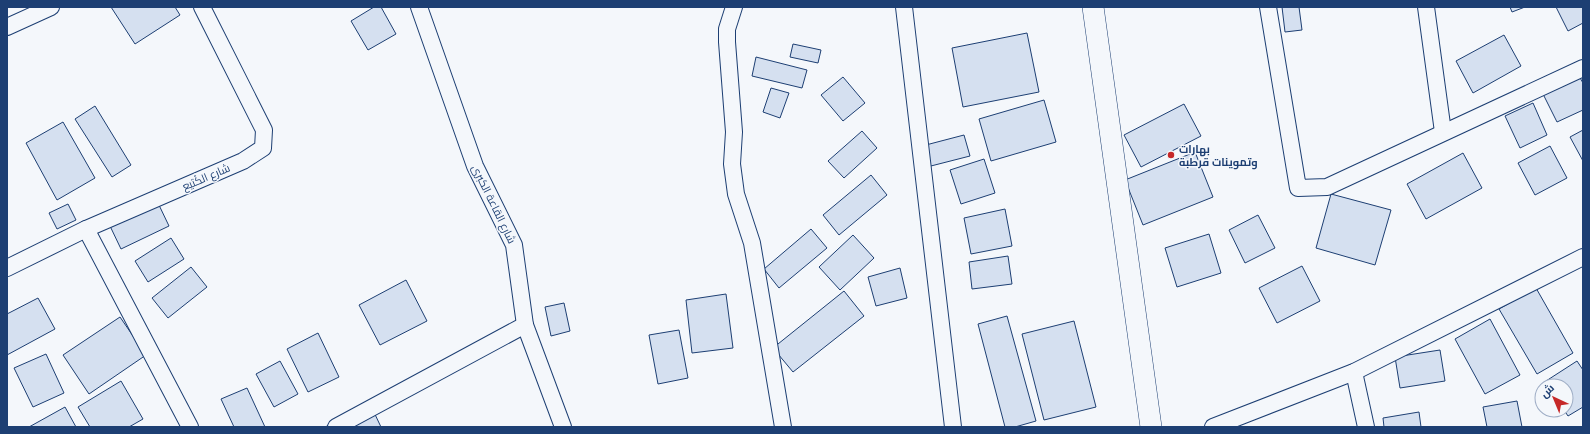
<svg xmlns="http://www.w3.org/2000/svg" width="1590" height="434" viewBox="0 0 1590 434" font-family="'PT Sans',Cairo,sans-serif">
<style>
.building{fill:#d5e0f0;stroke:#1d3f73}
.lines{fill:none;stroke-linecap:round;stroke-linejoin:round}
.minor-casing{stroke:#1d3f73;stroke-width:18}
.tertiary-casing{stroke:#1d3f73;stroke-width:22}
.minor{stroke:#f4f7fb;stroke-width:16}
.tertiary{stroke:#f4f7fb;stroke-width:21}
.poi-dot{fill:#c62828;stroke:#f4f7fb;stroke-width:1.5}
.labels{text-anchor:middle;stroke-width:3;stroke-linejoin:round;paint-order:stroke}
.poi-label{font-size:11px;font-weight:bold;fill:#1d3f73;stroke:#f4f7fb;text-anchor:start}
.street-label{font-size:11px;fill:#1d3f73;stroke:#f4f7fb}
</style>
<rect width="100%" height="100%" fill="#f4f7fb"/>
<!-- building -->
<g class="building">
<path d="M111,7H175L180,15L135,44Z"/>
<path d="M374,7H381L396,34L368,50L351,21Z"/>
<path d="M1282,7H1299L1302,30L1285,32Z"/>
<path d="M1510,7H1525L1512,12Z"/>
<path d="M1556,7H1583V23L1568,31Z"/>
<path d="M1027,33L1039,92L963,107L952,48Z"/>
<path d="M1504,35L1521,66L1473,93L1456,61Z"/>
<path d="M793,44L821,50L818,63L790,57Z"/>
<path d="M756,57L807,70L802,88L752,76Z"/>
<path d="M1579,76L1583,83V110L1557,122L1543,94Z"/>
<path d="M843,77L865,103L843,121L821,95Z"/>
<path d="M771,88L789,93L780,118L763,112Z"/>
<path d="M1044,100L1056,142L991,161L979,119Z"/>
<path d="M1533,103L1547,135L1520,148L1505,116Z"/>
<path d="M1184,104L1201,136L1141,167L1124,135Z"/>
<path d="M95,106L131,165L112,177L75,119Z"/>
<path d="M63,122L95,178L57,200L26,143Z"/>
<path d="M1583,130V161L1570,137Z"/>
<path d="M862,131L877,148L844,178L828,161Z"/>
<path d="M964,135L970,156L927,167L922,146Z"/>
<path d="M1550,146L1567,178L1535,195L1518,163Z"/>
<path d="M1195,152L1213,197L1143,225L1125,180Z"/>
<path d="M1463,153L1482,188L1426,219L1407,184Z"/>
<path d="M984,159L995,193L961,204L950,170Z"/>
<path d="M871,175L887,195L839,235L823,215Z"/>
<path d="M1331,194L1391,210L1375,265L1316,248Z"/>
<path d="M158,203L169,226L121,249L110,226Z"/>
<path d="M68,204L76,220L57,229L49,213Z"/>
<path d="M1005,209L1012,246L971,254L964,218Z"/>
<path d="M1258,215L1275,248L1245,263L1229,230Z"/>
<path d="M811,229L827,248L779,288L764,269Z"/>
<path d="M1209,234L1221,273L1177,287L1165,248Z"/>
<path d="M853,235L874,258L840,290L819,267Z"/>
<path d="M171,238L184,259L148,282L135,261Z"/>
<path d="M1008,256L1012,284L972,289L969,262Z"/>
<path d="M1302,266L1320,301L1277,323L1259,288Z"/>
<path d="M191,267L207,287L168,318L152,298Z"/>
<path d="M900,268L907,298L876,306L868,277Z"/>
<path d="M406,280L427,321L380,345L359,305Z"/>
<path d="M1536,288L1573,353L1537,374L1499,309Z"/>
<path d="M844,291L864,316L793,372L773,348Z"/>
<path d="M726,294L733,348L692,353L686,300Z"/>
<path d="M38,298L55,329L7,355V314Z"/>
<path d="M564,303L570,331L551,336L545,307Z"/>
<path d="M1007,316L1036,421L1015,427H1005L978,324Z"/>
<path d="M120,317L146,355L89,394L63,355Z"/>
<path d="M1490,319L1520,375L1485,394L1455,339Z"/>
<path d="M1074,321L1096,407L1044,420L1022,334Z"/>
<path d="M679,330L688,378L658,384L649,335Z"/>
<path d="M318,333L339,377L308,392L287,349Z"/>
<path d="M1440,350L1445,381L1400,388L1395,357Z"/>
<path d="M46,354L64,393L33,407L14,368Z"/>
<path d="M280,361L298,394L274,407L256,374Z"/>
<path d="M1577,361L1583,370V407L1568,416L1564,410H1566V386H1549L1546,381Z"/>
<path d="M121,381L143,419L129,427H90L78,407Z"/>
<path d="M247,388L265,427H234L221,399Z"/>
<path d="M1517,401L1522,427H1487L1483,407Z"/>
<path d="M371,406L381,427H325Z"/>
<path d="M65,407L76,427H29Z"/>
<path d="M1419,412L1421,427H1384L1383,418Z"/>
</g>
<g class="lines">
<!-- minor casing -->
<g class="minor-casing">
<g id="minor">
<path d="M419,7L475,166L514,245L525,325L563,427"/>
<path d="M734,7L727,29V42L734,132L732,164L736,194L752,243L783,427"/>
<path d="M904,7L953,427"/>
<path d="M1268,7L1298,188L1327,187L1583,68"/>
<path d="M1426,7L1443,132"/>
<path d="M7,27L51,7"/>
<path d="M86,229L190,427"/>
<path d="M7,268L86,229L243,161L263,148L264,130L202,7"/>
<path d="M1354,372L1366,427"/>
<path d="M336,427L525,325"/>
<path d="M1213,427L1354,372L1583,257"/>
</g>
</g>
<!-- tertiary casing -->
<g class="tertiary-casing">
<path id="tertiary" d="M1093,7L1151,427"/>
</g>
<!-- minor -->
<use href="#minor" class="minor"/>
<!-- tertiary -->
<use href="#tertiary" class="tertiary"/>
</g>
<!-- markers -->
<circle class="poi-dot" cx="1171" cy="155" r="4"/>
<g class="labels">
<!-- poi labels -->
<g class="poi-label">
<text x="1179" y="153">بهارات<tspan x="1179" dy="13">وتموينات قرطبة</tspan></text>
</g>
<!-- street labels -->
<g class="street-label">
<text transform="translate(206 177) rotate(-23)" y="4">شارع الكُتيع</text>
<text transform="translate(494 204) rotate(64)" y="4">شارع القاعة الكبرى</text>
</g>
</g>
<!-- border -->
<rect width="1590" height="434" fill="none" stroke="#1d3f73" stroke-width="16"/>
<!-- north arrow -->
<g transform="translate(1554 398) rotate(316)"><circle r="19" fill="#f4f7fb" stroke="#9eadc5"/>
<path d="M0-3L7 15L0 10L-7 15Z" fill="#c62828"/>
<text y="-6" font-size="11" font-weight="bold" text-anchor="middle" fill="#1d3f73">ش</text>
</g>
</svg>
